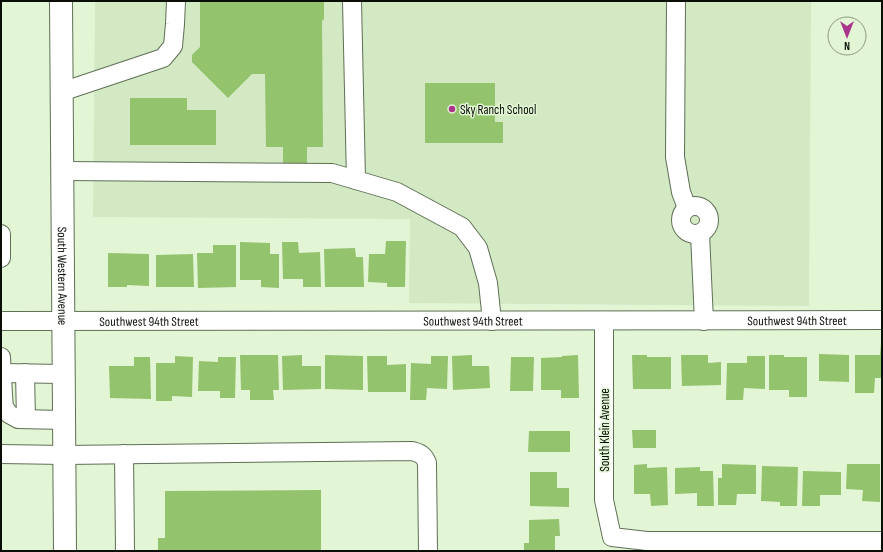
<svg xmlns="http://www.w3.org/2000/svg" width="883" height="552" viewBox="0 0 883 552" font-family="'Sofia Sans Condensed',sans-serif">
<style>
.built{fill:#d2e9c3}
.building{fill:#93c36d}
.lines{fill:none;stroke-linecap:round;stroke-linejoin:round}
.minor-casing{stroke:#5f6f54;stroke-width:20}
.major-casing{stroke:#5f6f54;stroke-width:24}
.minor{stroke:#fff;stroke-width:18}
.major{stroke:#fff;stroke-width:22}
.poi-dot{fill:#ab358c;stroke:#e2f5d5;stroke-width:1.5}
.labels{text-anchor:middle;stroke-width:3;stroke-linejoin:round;paint-order:stroke}
.poi-label{font-size:13px;fill:#090f06;stroke:#e2f5d5;text-anchor:start}
.street-label{font-size:13px;fill:#090f06;stroke:#e2f5d5}
</style>
<rect width="100%" height="100%" fill="#e2f5d5"/>
<!-- built -->
<path class="built" d="M95,1H811L809,306L409,303L410,219L93,217Z"/>
<!-- building -->
<g class="building">
<path d="M200,1H324V19L322,21L323,147H307V163H283V147H266L265,74H252L228,98L192,62V55L200,47Z"/>
<path d="M425,83H495V122H503V143H425Z"/>
<path d="M130,98H187V110H216V145H130Z"/>
<path d="M386,241H406L405,287H387V283L368,282L369,254H385Z"/>
<path d="M240,242L270,243V254H279V288L261,287V280H240Z"/>
<path d="M282,242H298L299,253L320,252L321,287H303V279H283Z"/>
<path d="M213,245H236V287L198,288L197,253H213Z"/>
<path d="M355,248L356,257H363L364,287H325L324,249Z"/>
<path d="M108,253L149,254V286L127,285V287H108Z"/>
<path d="M193,254L194,287H156V255Z"/>
<path d="M881,343H882V378H875L874,393H855V355H880Z"/>
<path d="M819,354L849,355V382L819,381Z"/>
<path d="M240,355H278L279,390H273L274,400H250V390H241Z"/>
<path d="M302,355V366H321V389L283,390L282,356Z"/>
<path d="M325,355L363,356V390L325,389Z"/>
<path d="M472,355V366H489L490,388L453,390L452,356Z"/>
<path d="M578,355L579,398H561V390H541V358L562,357V356Z"/>
<path d="M632,355H647V357H671V389H633Z"/>
<path d="M681,355H708V363L721,362V385L682,386Z"/>
<path d="M769,355H784V357H807V397H789V390H769Z"/>
<path d="M175,356L193,357L192,397L172,396V401H156V363H175Z"/>
<path d="M367,356H387V365L406,364V392H368Z"/>
<path d="M431,356H448L447,389L427,388L426,400H410L411,363L431,364Z"/>
<path d="M747,356H765V389L744,388L743,400H726L727,363H747Z"/>
<path d="M134,357H150L151,399L110,398L109,366H134Z"/>
<path d="M218,357H236L235,398H220V391H198L199,361L218,362Z"/>
<path d="M511,357H534L533,391H510Z"/>
<path d="M632,430H656V448H633Z"/>
<path d="M529,431H570V452H528Z"/>
<path d="M647,464V468L667,467L668,505L651,506L650,494H634V465Z"/>
<path d="M722,464L756,465V494H737L736,505H718V478H722Z"/>
<path d="M847,464H880V502L862,501L863,490L846,489Z"/>
<path d="M762,466L798,467L797,506H780V502L761,501Z"/>
<path d="M700,467V471H713L714,506H697V493L675,494V468Z"/>
<path d="M803,471L841,472V495H820V506H802Z"/>
<path d="M530,472H557V488H569V507L530,506Z"/>
<path d="M321,490V551H158V538H165V491Z"/>
<path d="M559,519L560,536H555V551H524V543H529V520Z"/>
</g>
<g class="lines">
<!-- minor casing -->
<g class="minor-casing">
<g id="minor">
<path d="M352,1L356,180"/>
<path d="M676,1L675,157L681,192L687,208"/>
<path d="M61,92L163,58L173,46L175,24L176,1"/>
<path d="M62,171L332,173L397,192L462,227L478,248L488,283L492,321"/>
<circle cx="695" cy="220" r="14"/>
<path d="M1,234V258"/>
<path d="M700,234L704,321"/>
<path id="s1" d="M1,321L882,320"/>
<path d="M604,321V500L612,537L647,541H882"/>
<path d="M1,357L3,395L4,407L9,414L18,419L64,420"/>
<path d="M2,373L63,374"/>
<path d="M25,373L26,419"/>
<path d="M1,454L64,455L412,451C420,453 424,455 427,463L428,551"/>
<path d="M124,454L125,551"/>
</g>
</g>
<!-- major casing -->
<g class="major-casing">
<g id="major">
<path id="s2" d="M61,1L65,551"/>
</g>
</g>
<!-- minor -->
<use href="#minor" class="minor"/>
<!-- major -->
<use href="#major" class="major"/>
</g>
<!-- markers -->
<circle class="poi-dot" cx="452" cy="109" r="4"/>
<g class="labels">
<!-- poi labels -->
<g class="poi-label">
<text x="460" y="114">Sky Ranch School</text>
</g>
<!-- street labels -->
<g class="street-label">
<text dy="5" stroke="none"><textPath href="#s2" startOffset="275">South Western Avenue</textPath></text>
<text dy="5" stroke="none"><textPath href="#s1" startOffset="796">Southwest 94th Street</textPath></text>
<text dy="5" stroke="none"><textPath href="#s1" startOffset="148">Southwest 94th Street</textPath></text>
<text dy="5" stroke="none"><textPath href="#s1" startOffset="472">Southwest 94th Street</textPath></text>
<text transform="translate(604 430) rotate(-90)" y="5">South Klein Avenue</text>
</g>
</g>
<!-- border -->
<rect width="883" height="552" fill="none" stroke="#090f06" stroke-width="4"/>
<!-- north arrow -->
<g transform="translate(847 36) rotate(180)"><circle r="19" fill="#e2f5d5" stroke="#8b9982"/>
<path d="M0-3L7 15L0 10L-7 15Z" fill="#ab358c"/>
<text y="-6" font-size="11" font-weight="bold" text-anchor="middle" fill="#090f06">N</text>
</g>
</svg>
